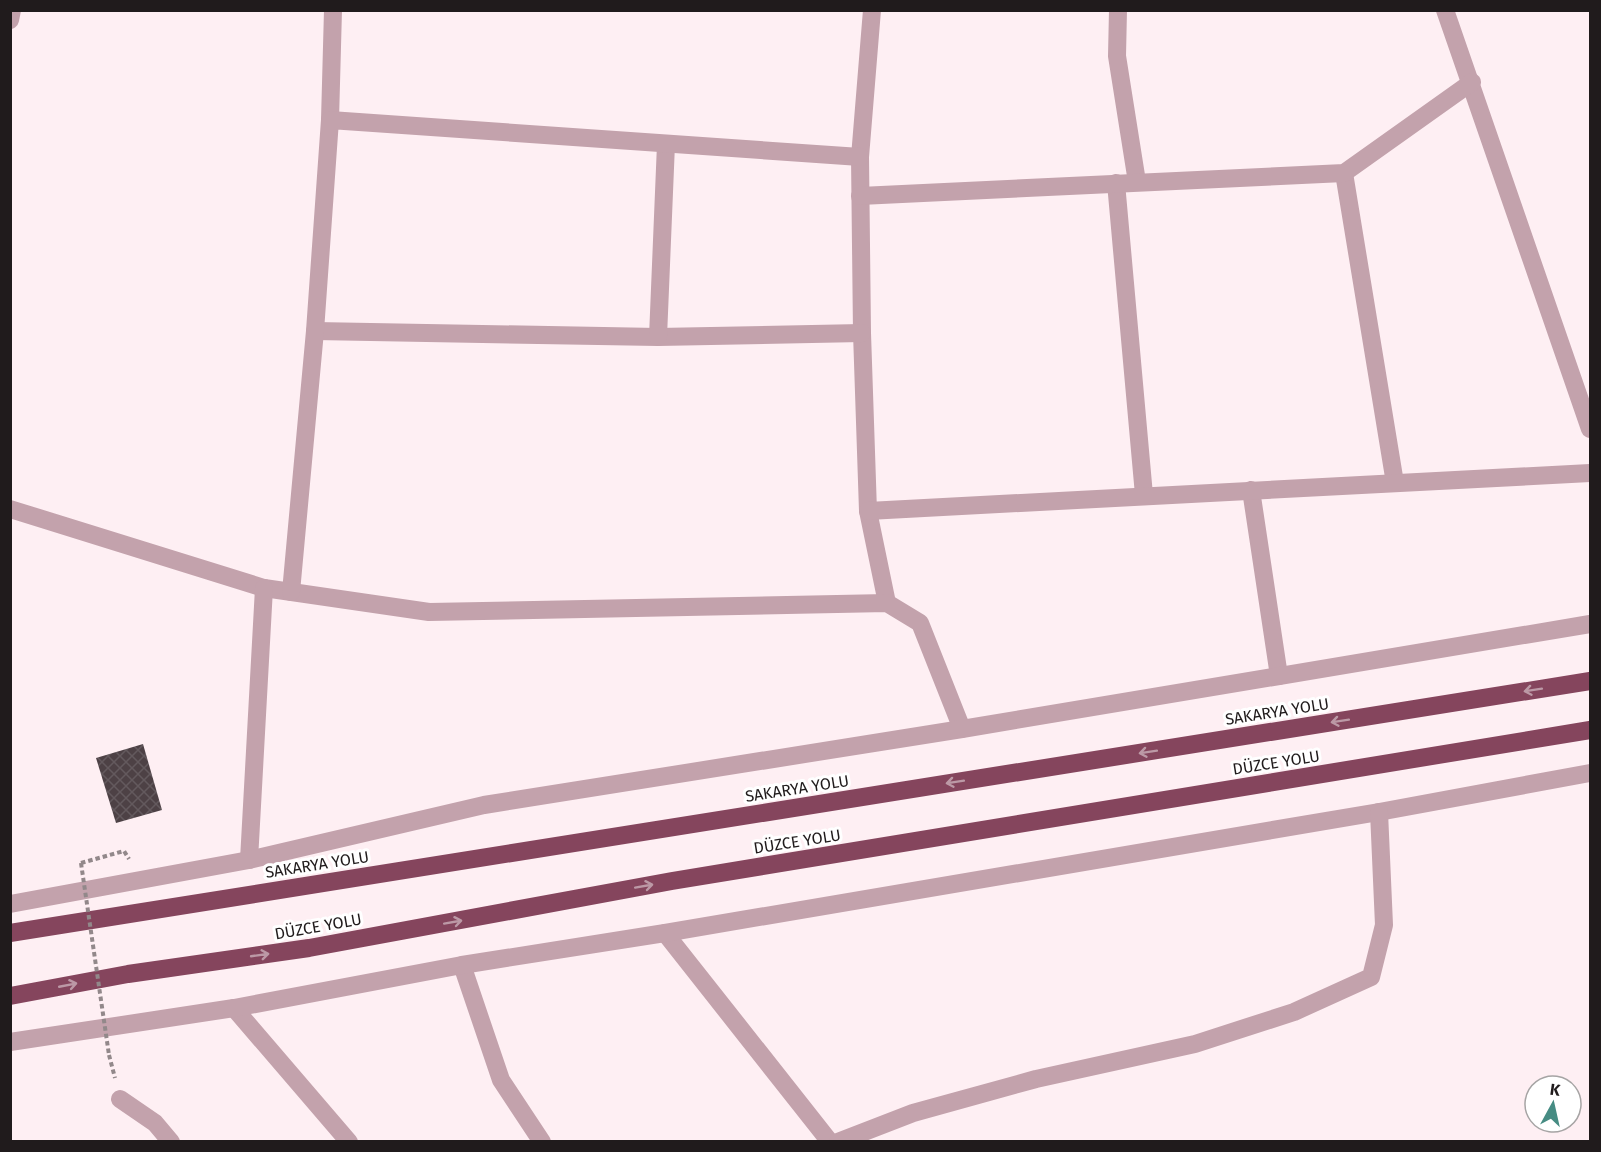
<svg xmlns="http://www.w3.org/2000/svg" width="1601" height="1152" viewBox="0 0 1601 1152" font-family="'Fira Sans',sans-serif">
<style>
.building{fill:url(#building-cross-hatch)}
.lines{fill:none;stroke-linecap:round;stroke-linejoin:round}
.path{stroke:#92888a;stroke-width:4;stroke-dasharray:4.5 3;stroke-linecap:butt}
.street{stroke:#c3a2ac;stroke-width:18}
.highway{stroke:#85455d;stroke-width:18}
.path-bridge{stroke:#92888a;stroke-width:4;stroke-dasharray:4.5 3;stroke-linecap:butt}
.oneway{stroke:#bc99a6}
.labels{text-anchor:middle;stroke-width:6;stroke-linejoin:round;paint-order:stroke}
.street-label{font-size:16px;fill:#201b1c;stroke:#fff}
</style>
<defs>
<pattern id="building-cross-hatch" width="8" height="8" patternUnits="userSpaceOnUse" patternTransform="scale(1.5)"><rect width="8" height="8" fill="#4d4145"/><path d="M0 0l8 8M0 8l8-8" fill="none" stroke="#63595d"/></pattern>
</defs>
<rect width="100%" height="100%" fill="#feeff3"/>
<!-- building -->
<path class="building" d="M143,744L162,810L116,823L96,758Z"/>
<g class="lines">
<!-- path -->
<g class="path">
<path d="M81,863L124,851L129,859"/>
<path d="M109,1055L115,1078"/>
</g>
<!-- street -->
<g class="street">
<path d="M872,10L860,157L862,333L868,511L887,603"/>
<path d="M1118,10L1117,56L1137,182"/>
<path d="M1445,10L1590,429"/>
<path d="M10,20L12,10"/>
<path d="M330,120L333,10"/>
<path d="M1344,173L1395,483"/>
<path d="M1116,183L1144,495"/>
<path d="M860,196L1344,173L1472,82"/>
<path d="M315,331L658,337L862,333"/>
<path d="M658,337L666,144"/>
<path d="M1251,490L1279,676"/>
<path d="M10,509L264,588L429,612L887,603L920,623L962,729"/>
<path d="M868,511L1590,473"/>
<path d="M291,592L315,331L330,120L860,157"/>
<path d="M249,860L264,588"/>
<path d="M10,904L249,860L484,805L962,729L1590,624"/>
<path d="M665,933L830,1142"/>
<path d="M462,965L501,1080L542,1142"/>
<path d="M234,1008L349,1142"/>
<path d="M10,1042L234,1008L462,965L665,933L1379,812L1590,773"/>
<path d="M120,1099L155,1123L171,1142"/>
<path d="M838,1142L913,1113L1036,1079L1195,1044L1294,1012L1371,977L1384,925L1379,812"/>
</g>
<!-- highway -->
<g class="highway">
<path d="M10,933L1590,681"/>
<path d="M10,996L128,974L309,948L672,881L1590,730"/>
</g>
<!-- path-bridge -->
<path class="path-bridge" d="M81,863L109,1055"/>
</g>
<!-- one-way arrows -->
<defs><path id="oneway-shaft" d="M-6 0H5M1.5-3L5.5 0L1.5 3" fill="none" stroke-width="1.6" stroke-linecap="round" stroke-linejoin="round" transform="scale(1.5)"/></defs>
<g class="oneway">
<use href="#oneway-shaft" transform="translate(1533 690) rotate(171)"/>
<use href="#oneway-shaft" transform="translate(1340 721) rotate(171)"/>
<use href="#oneway-shaft" transform="translate(1148 752) rotate(171)"/>
<use href="#oneway-shaft" transform="translate(955 782) rotate(171)"/>
<use href="#oneway-shaft" transform="translate(644 886) rotate(-10)"/>
<use href="#oneway-shaft" transform="translate(453 922) rotate(-10)"/>
<use href="#oneway-shaft" transform="translate(260 955) rotate(-8)"/>
<use href="#oneway-shaft" transform="translate(68 985) rotate(-11)"/>
</g>
<g class="labels">
<!-- street labels -->
<g class="street-label">
<text transform="translate(1277 711) rotate(-9)" y="6">SAKARYA YOLU</text>
<text transform="translate(1276 762) rotate(-9)" y="6">DÜZCE YOLU</text>
<text transform="translate(797 788) rotate(-9)" y="6">SAKARYA YOLU</text>
<text transform="translate(797 841) rotate(-9)" y="6">DÜZCE YOLU</text>
<text transform="translate(317 864) rotate(-9)" y="6">SAKARYA YOLU</text>
<text transform="translate(318 926) rotate(-10)" y="6">DÜZCE YOLU</text>
</g>
</g>
<!-- border -->
<rect width="1601" height="1152" fill="none" stroke="#201b1c" stroke-width="24"/>
<!-- north arrow -->
<g transform="translate(1553 1104) rotate(8)"><circle r="28" fill="#ffffff" stroke="#a6a4a4" stroke-width="1.5"/>
<path d="M0-4.5L10 22L0 15L-10 22Z" fill="#468c83"/>
<text y="-9" font-size="16" font-weight="bold" text-anchor="middle" fill="#201b1c">K</text>
</g>
</svg>
